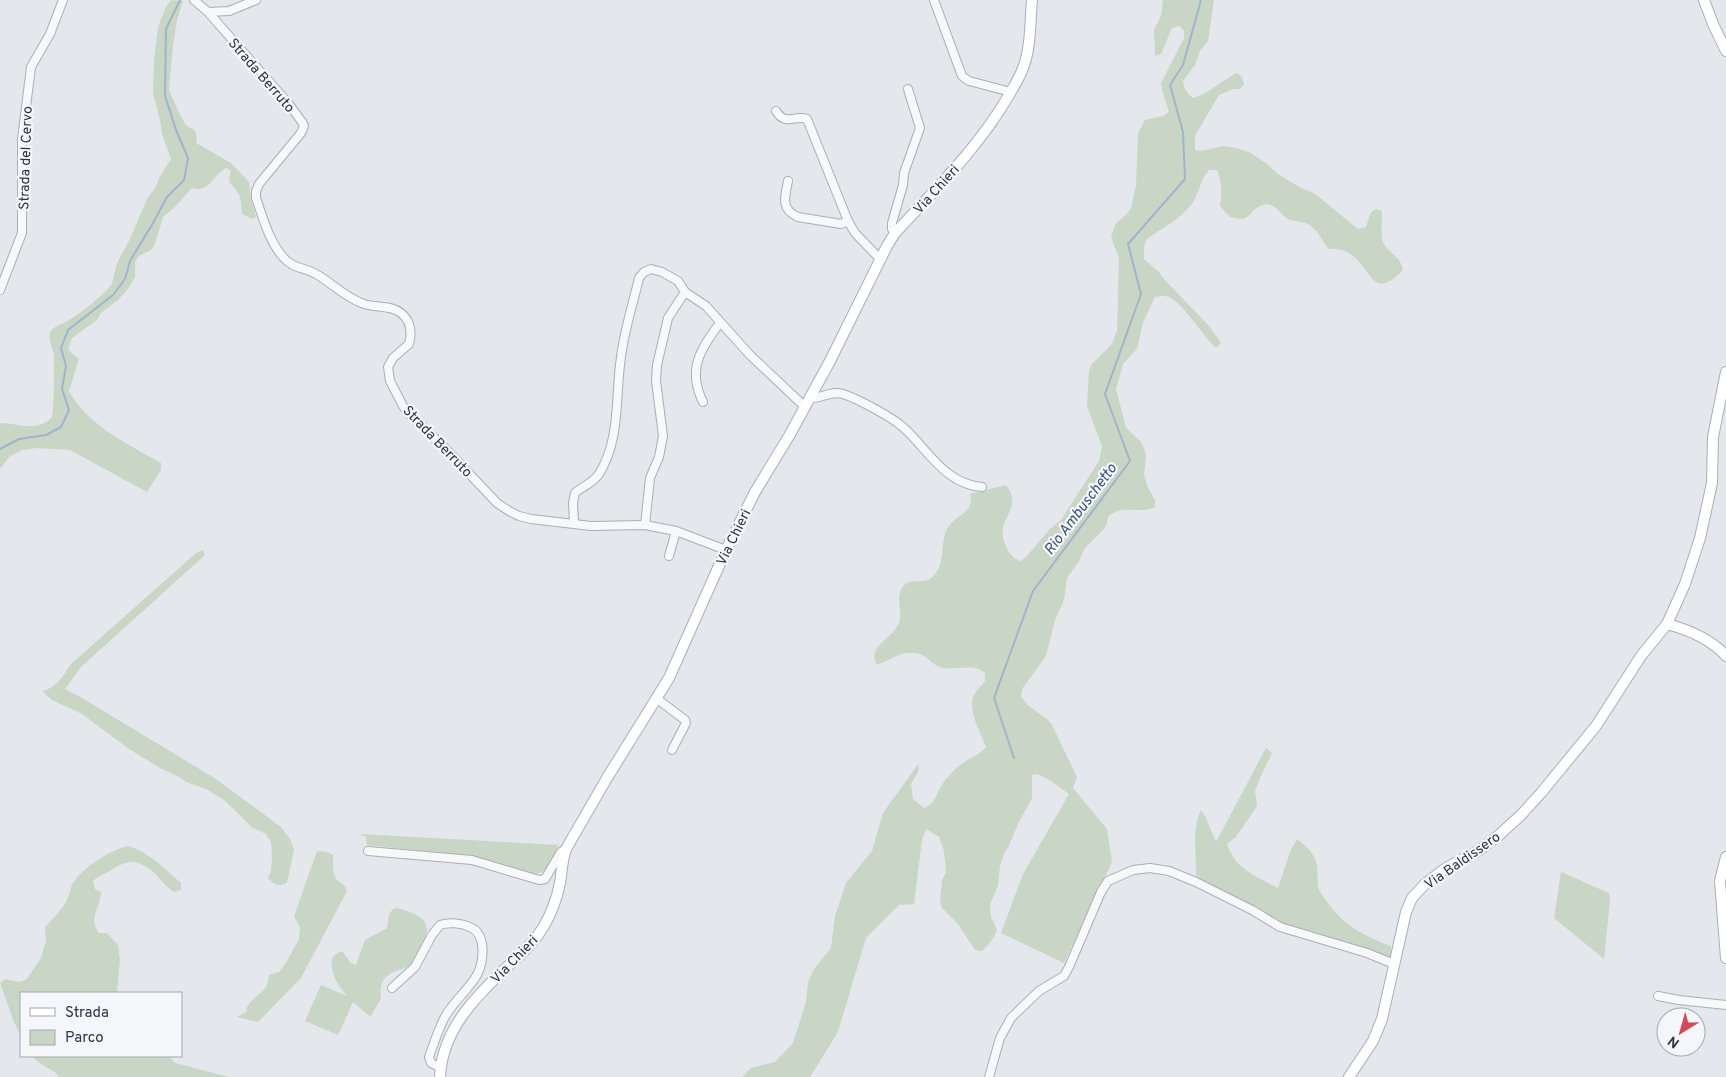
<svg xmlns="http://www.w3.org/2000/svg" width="1726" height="1077" viewBox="0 0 1726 1077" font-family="Overpass,sans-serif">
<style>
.green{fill:#c9d6c5}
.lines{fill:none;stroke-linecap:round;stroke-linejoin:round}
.stream{stroke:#9fb4cc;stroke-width:2}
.street-casing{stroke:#a9aeb7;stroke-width:10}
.secondary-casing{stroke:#a9aeb7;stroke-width:12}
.street{stroke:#f7f8fa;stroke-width:8}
.secondary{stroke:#fff;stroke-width:10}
.labels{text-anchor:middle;stroke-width:4.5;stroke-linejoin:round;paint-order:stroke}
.street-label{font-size:14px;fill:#2b3445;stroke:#f4f6f9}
.water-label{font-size:15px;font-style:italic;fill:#34527a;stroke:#f4f6f9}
</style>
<rect width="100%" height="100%" fill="#e4e7ec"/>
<!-- green -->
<g class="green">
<path d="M171,0L183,1L177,20L173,46L169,90L180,115L186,125L195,131L197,137L196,143L231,163L249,182L251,200L256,217L253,219L242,214C241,207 242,199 238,193C233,183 226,186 231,171L226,168C211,176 211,193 192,188L174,208L163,217L155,244L151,250L139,256L135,262V277L128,289L118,300L101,313L97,320L72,338L68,350L79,359L69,391C86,424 129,445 161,463V470L147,492L70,450L36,448L22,450L9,457L0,469V423C11,423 23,427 35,426C41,425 48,422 52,417C54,413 54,363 54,356C53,349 48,340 50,333C53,326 63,324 69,320C83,312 96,300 108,289L112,283L117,263L130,239L147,199L155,188L160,176L171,159L162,134L160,120L153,94L154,60L158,27L165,9Z"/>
<path d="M1163,0H1214L1208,41L1200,51L1195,65L1183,81C1184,89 1187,93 1193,98C1210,93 1222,80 1237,73L1242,77L1244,84L1240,89H1233L1219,95L1195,136V150L1202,151L1222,146L1236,148L1249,152L1266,163L1278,174L1301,188L1314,193L1358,229L1366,227L1370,214L1375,209L1382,211C1382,219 1380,238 1384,244C1390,255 1400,255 1403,270C1371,303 1372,267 1349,253C1343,249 1336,249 1329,249C1322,242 1320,233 1312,227C1305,221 1298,222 1290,220C1279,216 1275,199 1260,206C1246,213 1252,223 1230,217L1220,206C1222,195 1222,181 1217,170H1209C1200,180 1200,191 1193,202C1183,218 1162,228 1147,239L1144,246V259L1159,272L1163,278L1209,326L1221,343L1216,348L1211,343C1201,332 1183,305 1171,298C1165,295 1161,296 1155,297L1143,322L1137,349L1123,364L1116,389L1126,428L1141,442L1144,448L1146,455L1144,475L1148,488L1155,500V507C1140,515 1122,503 1108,517L1107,523L1104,529L1085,548L1079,561L1067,578L1064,600L1055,620L1046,656L1022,689L1021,696C1027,708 1042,713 1051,723L1077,777L1073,788L1107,829L1112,862L1064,963L1001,933L1023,874L1069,794L1051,781L1038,774L1032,775V798L1019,822L1008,848L1004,854L1000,866L998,886L990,904L991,917L997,930C994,938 989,945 982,951L975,950L958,924L942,908L940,901L942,880L946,873L944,851L939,837L926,829L922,840L914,904L899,905L866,938L838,1032L810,1077H742L751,1068L775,1062L793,1043L806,1002L808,982L814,969L831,948L835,916L846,883L872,851L883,813L919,763L918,772L911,784L913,799L924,808C937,804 936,791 944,782C948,776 958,766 963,763C971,757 980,755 986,747C981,733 968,712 973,697C976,690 982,686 985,681V673C973,663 959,670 944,668C930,666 929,652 910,653C898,653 888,661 877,665C867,647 891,639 898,625C904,614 895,599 902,588C909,577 921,584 930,579C948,567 938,540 949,526C957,514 975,513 970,494L1006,485C1025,510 994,518 1005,544C1009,553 1011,557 1020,561L1026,557L1050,529L1061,520L1099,461L1102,446L1087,406L1089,370L1092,364L1112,344L1117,331L1119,258L1111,237L1116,223L1127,214L1131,208L1136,185L1138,133L1145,120L1163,116L1169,112L1162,90L1161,83L1184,38V31L1179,26L1172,28L1161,54L1155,56L1154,30L1161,16Z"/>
<path d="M203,550L205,555L81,667L65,689L82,698L216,779L281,827L290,839L294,850L287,883C278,887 275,885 268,878L271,871L272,857L271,842L266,834L253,828L224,800L206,789L186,782L181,778L160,768L129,749L82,714L52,700L42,691C56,689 64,674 71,664L196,553Z"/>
<path d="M1266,748L1272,753L1260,778L1255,791L1257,806L1236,837L1227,844C1234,868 1257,877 1278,888L1290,852L1297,839C1306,846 1315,853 1317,866C1318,872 1317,879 1318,886C1319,892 1324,897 1328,903C1343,925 1366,937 1391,946V960L1363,949L1281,923L1196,879C1197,857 1191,830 1201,810L1206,818L1216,842Z"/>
<path d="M360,834L558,845C554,858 549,874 533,874L470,856L367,845L366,837Z"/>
<path d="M128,846C149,852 165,869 181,883V890L174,892C163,885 158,874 148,868C131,856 121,864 106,873C101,876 97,877 93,881L95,889L101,892C101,907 87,918 99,933H107L118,945L120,960L117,993H21V1036L14,1022L0,983L5,979L19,982L26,980L41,958L46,940L45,927C53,918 62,910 67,900C70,894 70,887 74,882C82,868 112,849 128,846Z"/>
<path d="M317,851L327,852L333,855C333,864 332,874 338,881C343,885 345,885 347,891L301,978L258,1022L237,1017L246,1012C247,1000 260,996 266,987C268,984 268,979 269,975L279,972L287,961L299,939L300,928L294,916Z"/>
<path d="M1561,872L1609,893L1610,900L1604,959L1554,918Z"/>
<path d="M397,908C420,914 435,921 422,946C420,951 417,959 413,963C406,970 393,970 386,977C380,983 380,990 381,998L371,1016L368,1015L353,1002L338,1035L305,1021L321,985L347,996C338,986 328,970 333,956L342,951L351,963L356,965L365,940L387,928L389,914L393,909Z"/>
<path d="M32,1056H169L175,1063L229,1077H58L57,1074C50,1068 38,1064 32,1056Z"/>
</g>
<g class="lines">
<!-- stream -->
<g class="stream">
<path d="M0,449L19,439L46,435L61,427L69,410L62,389L66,366L61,348L68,330L113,295L125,279L130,261L153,223L167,197L184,180L188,158L176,130L165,96L166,29L180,0"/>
<path d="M1014,758L994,698L1033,591L1130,461L1105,394L1141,294L1128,244L1185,179L1183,132L1170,85L1183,65L1201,0"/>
</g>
<!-- street casing -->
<g class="street-casing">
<g id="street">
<path d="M194,0L208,12L229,11L256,0"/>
<path d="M934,0L962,76L969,81L1011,92"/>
<path d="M208,12L288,103L302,122L304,126L301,133L259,184L256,191V198C263,218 269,241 283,257C293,269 304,267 316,274C332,283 346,298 364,304C376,308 391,305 401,313C411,321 412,333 409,344L393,358L388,367L390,381L403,406L408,413L443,446L497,503L509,511L519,516L531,519L591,526L645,525L676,531L726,550"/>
<path d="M776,111C786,127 795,114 807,119L848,221L855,233L880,259"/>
<path d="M788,181C785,197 780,209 798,217L841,224L848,221"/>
<path d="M895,233L892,229V223L903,185L904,173L920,128L908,89"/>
<path d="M0,290L22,233V139L31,67L50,34L63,0"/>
<path d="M810,398C821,399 831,390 843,394C858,399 892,417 904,428C929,451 945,484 982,487"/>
<path d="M703,402C687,370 700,349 720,323"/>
<path d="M574,523L573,503L575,493C583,486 593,483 599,474C621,439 615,396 621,357C624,331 633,304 639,278L644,272L651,269L662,272L678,281L685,292L706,306L749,354L805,407"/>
<path d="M645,525L650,478L659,457L663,436L656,381L657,365L668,318L685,292"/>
<path d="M669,556L676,531"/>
<path d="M656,698L685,720L686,723L672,750"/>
<path d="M368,851L472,860L539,880L545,879L561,852L564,850"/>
<path d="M392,988L415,967L432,935L440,925C449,922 461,923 470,927C487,934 484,961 477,975C469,989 455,1000 446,1015C439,1027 435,1041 430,1054L429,1057L431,1063L441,1068"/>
<path d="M1658,996L1679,1000L1726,1005"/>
<path d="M989,1077L1000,1038L1011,1018L1039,991L1064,976L1069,967L1101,892L1108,881L1133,870L1150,868L1169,871L1196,882L1254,911L1280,927L1367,953L1394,964"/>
</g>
</g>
<!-- secondary casing -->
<g class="secondary-casing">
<g id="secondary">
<path d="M1704,0L1713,24L1726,51"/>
<path d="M1667,624C1689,630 1711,639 1726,656"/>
<path d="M1726,857L1720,881L1726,958"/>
<path d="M440,1077C442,1031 474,998 506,968C520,955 534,943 544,926C552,912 557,898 560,883C562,871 562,860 566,849L607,778L669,678L726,550L755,492L789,436L830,361L887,246L895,233C936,189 979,147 1009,95C1014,86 1020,77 1023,68C1031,48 1030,22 1032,0"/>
<path d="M1349,1077L1373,1041L1382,1019L1406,912L1412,898L1425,884L1446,868L1478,851L1498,836L1521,815L1541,793L1596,726L1641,656L1667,624L1685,584L1700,538L1712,483L1713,437L1726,372"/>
</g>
</g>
<!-- street -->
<use href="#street" class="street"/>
<!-- secondary -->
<use href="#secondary" class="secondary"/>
</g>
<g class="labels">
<!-- street labels -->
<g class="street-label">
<text transform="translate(262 75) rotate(49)" y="5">Strada Berruto</text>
<text transform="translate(25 158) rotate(-88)" y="5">Strada del Cervo</text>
<text transform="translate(936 189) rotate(-48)" y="5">Via Chieri</text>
<text transform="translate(438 441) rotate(46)" y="5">Strada Berruto</text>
<text transform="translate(733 537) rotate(-64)" y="5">Via Chieri</text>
<text transform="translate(1462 860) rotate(-35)" y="5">Via Baldissero</text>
<text transform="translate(514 959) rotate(-46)" y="5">Via Chieri</text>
</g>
<!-- water labels -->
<g class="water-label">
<text transform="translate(1080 509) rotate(-53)" y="5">Rio Ambuschetto</text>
</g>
</g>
<!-- legend -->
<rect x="20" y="992" width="162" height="65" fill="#f4f6f9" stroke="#a4a8b1"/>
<rect x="30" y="1008" width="25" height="8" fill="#ffffff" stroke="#a4a8b1"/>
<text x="65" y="1017" font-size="15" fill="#2b3445">Strada</text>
<rect x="30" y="1030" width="25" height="15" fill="#c9d6c5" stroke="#a4a8b1"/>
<text x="65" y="1042" font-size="15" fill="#2b3445">Parco</text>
<!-- north arrow -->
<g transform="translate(1681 1032) rotate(217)"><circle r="24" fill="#f4f6f9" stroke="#a4a8b1"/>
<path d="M0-4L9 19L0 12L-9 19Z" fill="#d1495b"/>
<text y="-8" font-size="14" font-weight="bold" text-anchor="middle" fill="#2b3445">N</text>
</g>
</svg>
